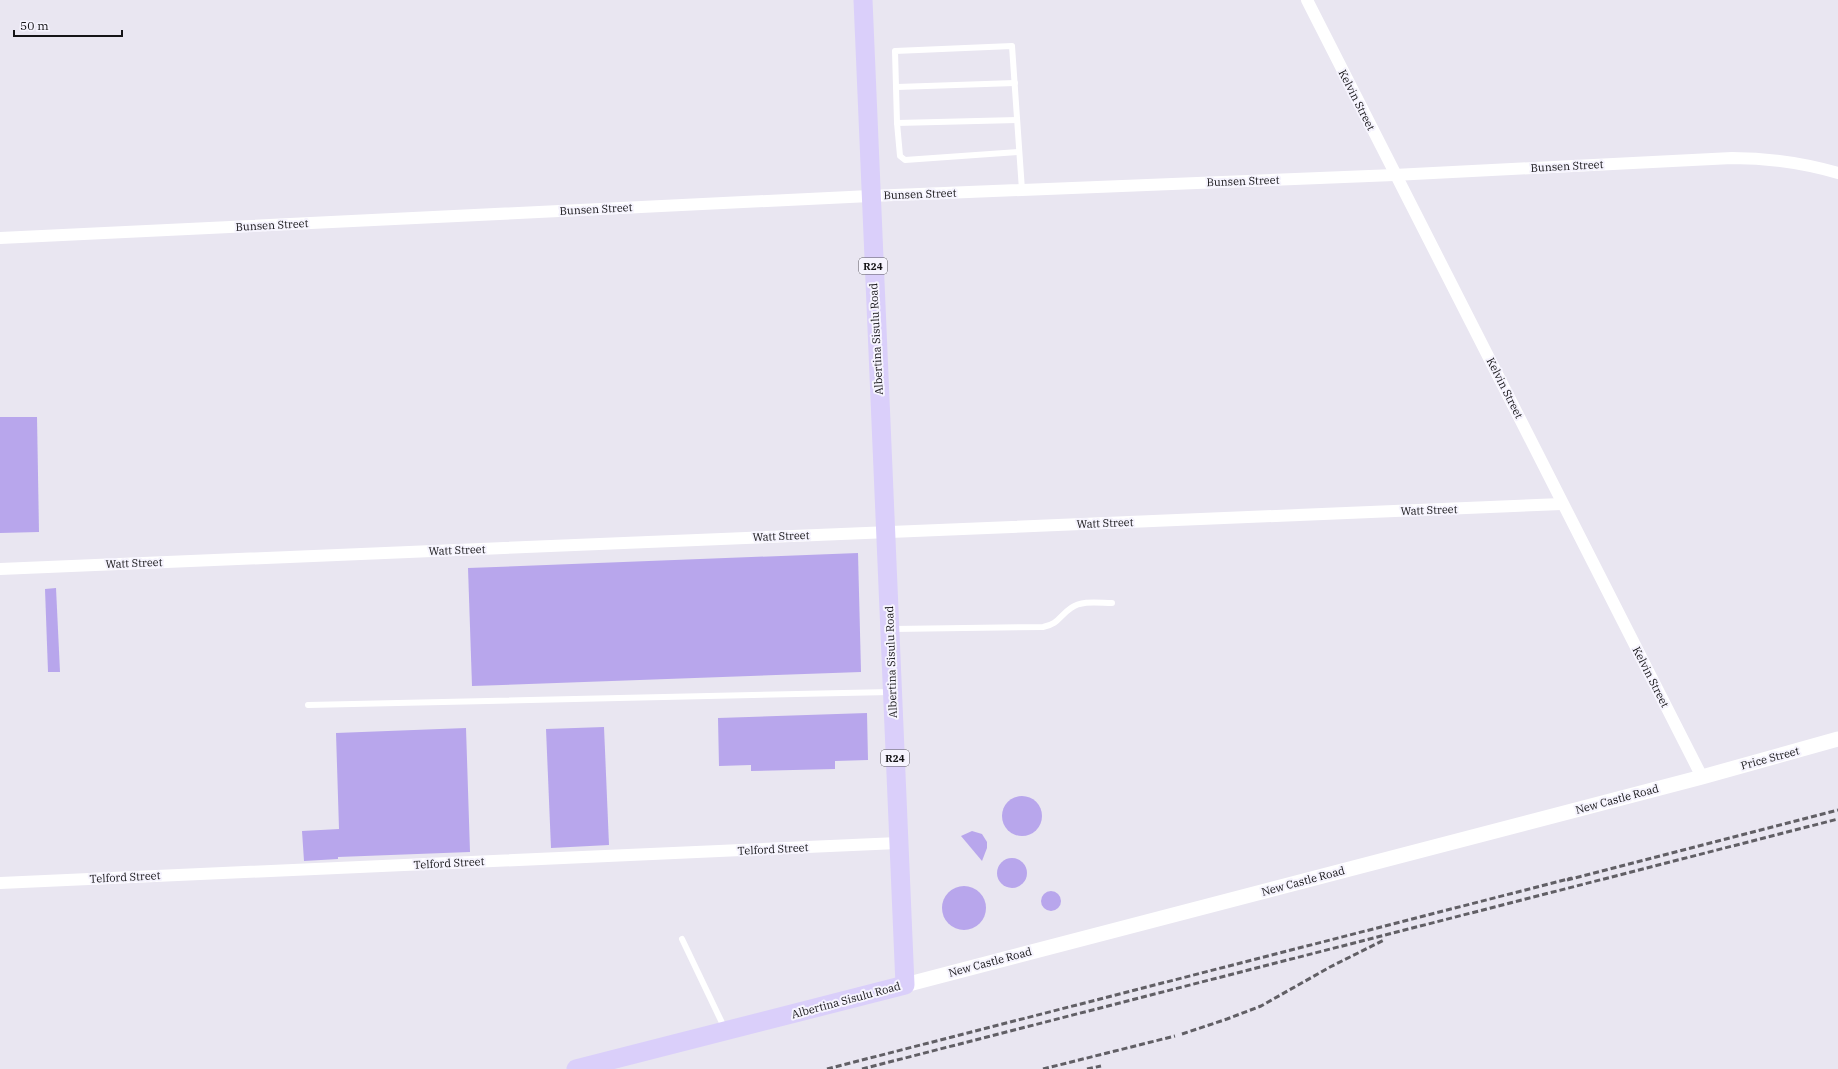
<svg xmlns="http://www.w3.org/2000/svg" width="1838" height="1069" viewBox="0 0 1838 1069" font-family="'IBM Plex Serif',serif">
<style>
.building{fill:#b8a6ec}
.lines{fill:none;stroke-linecap:round;stroke-linejoin:round}
.service{stroke:#fff;stroke-width:6}
.minor{stroke:#fff;stroke-width:12}
.tertiary{stroke:#fff;stroke-width:15}
.primary{stroke:#dacffa;stroke-width:19}
.rail{stroke:#615f65;stroke-width:3;stroke-dasharray:6 3;stroke-linecap:butt}
.labels{text-anchor:middle;stroke-width:4;stroke-linejoin:round;paint-order:stroke}
.shield{fill:#f6f4fe;stroke:#58575c;stroke-width:1}
.shield-label{font-size:10px;font-weight:bold;fill:#151417}
.street-label{font-size:11px;fill:#151417;stroke:#f6f4fe}
</style>
<rect width="100%" height="100%" fill="#e9e6f1"/>
<!-- building -->
<g class="building">
<path d="M0,417H37L39,532L0,533Z"/>
<path d="M858,553L861,672L472,686L468,568Z"/>
<path d="M56,588L60,672H48L45,589Z"/>
<path d="M867,713L868,760L835,761V769L751,771V765L719,766L718,718Z"/>
<path d="M604,727L609,845L551,848L546,729Z"/>
<path d="M466,728L470,852L338,857V859L304,861L302,831L339,829L336,733Z"/>
<circle cx="1022" cy="816" r="20"/>
<path d="M972,831L982,834L987,842V848L982,861L961,836Z"/>
<circle cx="1012" cy="873" r="15"/>
<circle cx="964" cy="908" r="22"/>
<circle cx="1051" cy="901" r="10"/>
</g>
<g class="lines">
<!-- service -->
<g class="service">
<path d="M897,87L1015,83"/>
<path d="M1017,120L897,123L900,156L905,160L1019,152"/>
<path d="M897,123L895,51L1012,46L1022,190"/>
<path d="M893,629L1043,627C1059,624 1059,616 1071,608C1082,600 1099,603 1112,603"/>
<path d="M308,705L890,692"/>
<path d="M682,939L725,1029"/>
</g>
<!-- minor -->
<g class="minor">
<path d="M1307,0L1702,777"/>
<path d="M0,238L870,196L1394,175L1732,158C1769,158 1803,163 1838,173"/>
<path d="M0,569L1562,504"/>
<path d="M0,883L898,843"/>
</g>
<!-- tertiary -->
<path class="tertiary" d="M905,985L1702,777L1838,739"/>
<!-- primary -->
<path class="primary" d="M576,1069L905,985L863,0"/>
<!-- rail -->
<g class="rail">
<path d="M1567,880L1838,810"/>
<path d="M1182,1034L1227,1019L1261,1006L1330,967L1384,940"/>
<path d="M827,1069L1572,878"/>
<path d="M862,1069L1838,819"/>
<path d="M1043,1069L1175,1036"/>
<path d="M1087,1069L1101,1066"/>
</g>
</g>
<g class="labels">
<!-- shield labels -->
<g class="shield">
<rect x="859" y="258" width="28" height="16" rx="3"/>
<rect x="881" y="750" width="28" height="16" rx="3"/>
</g>
<g class="shield-label">
<text x="873" y="270">R24</text>
<text x="895" y="762">R24</text>
</g>
<!-- street labels -->
<g class="street-label">
<text transform="translate(1357 100) rotate(63)" y="4">Kelvin Street</text>
<text transform="translate(1567 166) rotate(-3)" y="4">Bunsen Street</text>
<text transform="translate(1243 181) rotate(-2)" y="4">Bunsen Street</text>
<text transform="translate(920 194) rotate(-2)" y="4">Bunsen Street</text>
<text transform="translate(596 209) rotate(-3)" y="4">Bunsen Street</text>
<text transform="translate(272 225) rotate(-3)" y="4">Bunsen Street</text>
<text transform="translate(876 339) rotate(-93)" y="4">Albertina Sisulu Road</text>
<text transform="translate(1505 388) rotate(63)" y="4">Kelvin Street</text>
<text transform="translate(1429 510) rotate(-2)" y="4">Watt Street</text>
<text transform="translate(1105 523) rotate(-2)" y="4">Watt Street</text>
<text transform="translate(781 536) rotate(-2)" y="4">Watt Street</text>
<text transform="translate(457 550) rotate(-2)" y="4">Watt Street</text>
<text transform="translate(134 563) rotate(-2)" y="4">Watt Street</text>
<text transform="translate(891 662) rotate(-92)" y="4">Albertina Sisulu Road</text>
<text transform="translate(1651 677) rotate(63)" y="4">Kelvin Street</text>
<text transform="translate(1770 758) rotate(-15)" y="4">Price Street</text>
<text transform="translate(1617 799) rotate(-15)" y="4">New Castle Road</text>
<text transform="translate(773 849) rotate(-3)" y="4">Telford Street</text>
<text transform="translate(449 863) rotate(-3)" y="4">Telford Street</text>
<text transform="translate(125 877) rotate(-3)" y="4">Telford Street</text>
<text transform="translate(1303 881) rotate(-15)" y="4">New Castle Road</text>
<text transform="translate(990 962) rotate(-15)" y="4">New Castle Road</text>
<text transform="translate(846 1000) rotate(-15)" y="4">Albertina Sisulu Road</text>
</g>
</g>
<!-- scale -->
<path d="M14 30v6h108v-6" fill="none" stroke="#151417" stroke-width="2"/>
<text x="20" y="30" font-size="12" fill="#151417" stroke="#f6f4fe" stroke-width="3" paint-order="stroke">50 m</text>
</svg>
